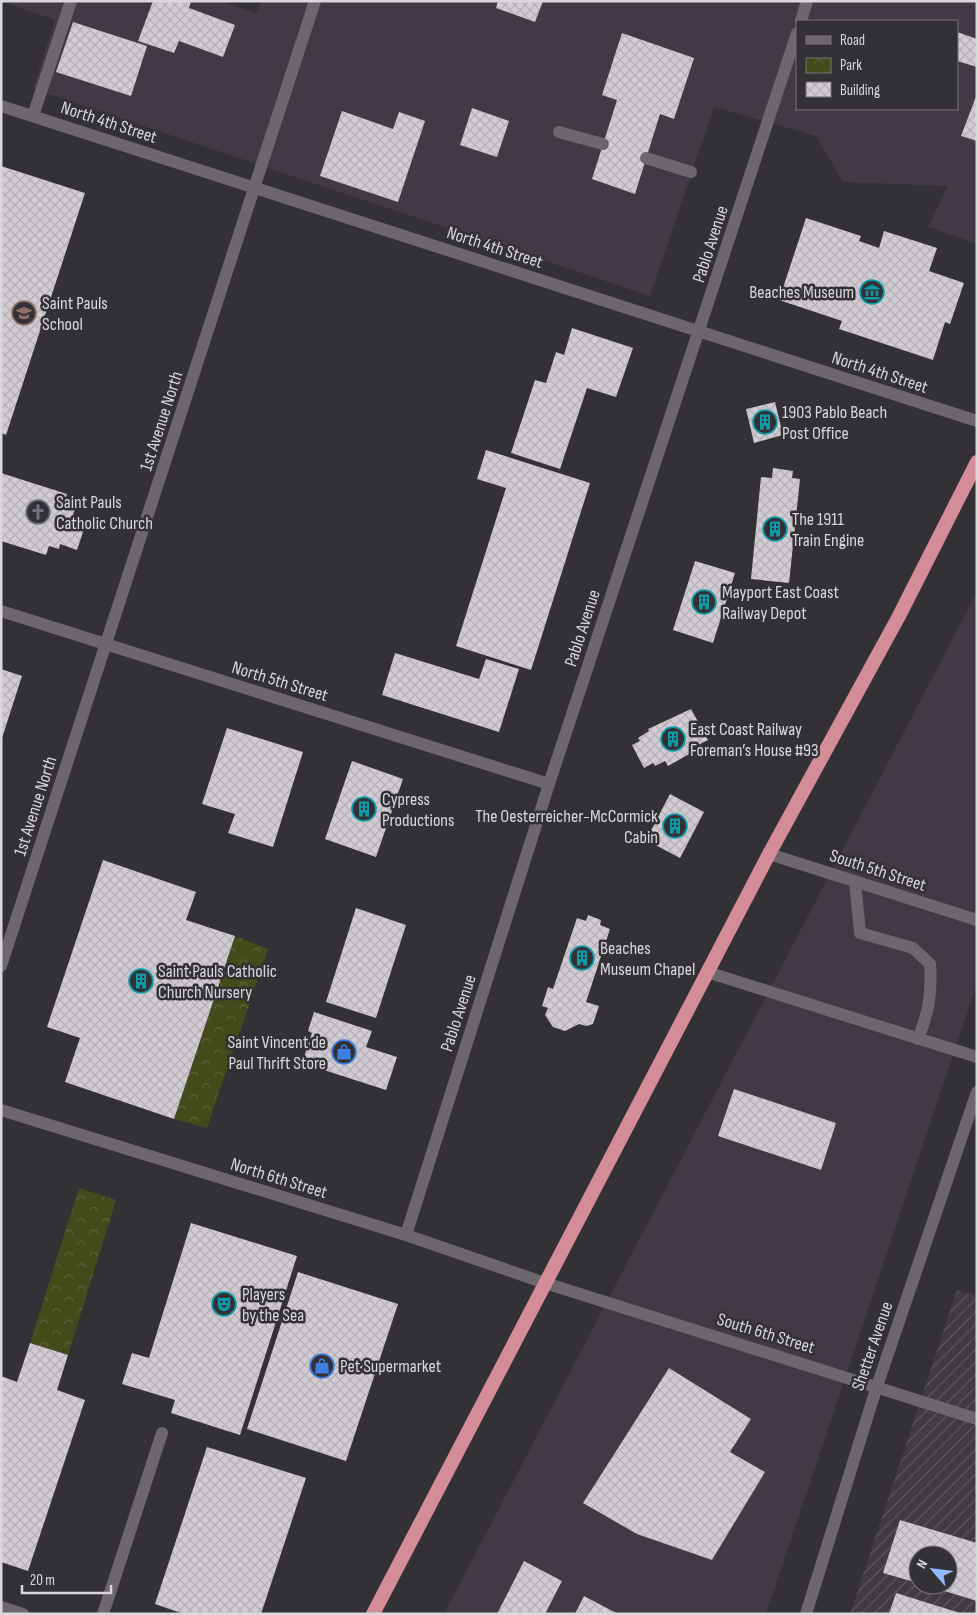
<svg xmlns="http://www.w3.org/2000/svg" width="978" height="1615" viewBox="0 0 978 1615" font-family="'Sofia Sans Condensed',sans-serif">
<style>
.built{fill:#413a44;fill-rule:evenodd}
.industrial{fill:url(#industrial-furrows);fill-rule:evenodd}
.park{fill:url(#park-crowns)}
.building{fill:url(#building-cross-hatch)}
.lines{fill:none;stroke-linecap:round;stroke-linejoin:round}
.service{stroke:#6b676d;stroke-width:12}
.minor{stroke:#6b676d;stroke-width:12}
.trunk{stroke:#d48c98;stroke-width:14}
.labels{text-anchor:middle;stroke-width:5;stroke-linejoin:round;paint-order:stroke}
.street-label{font-size:18px;fill:#d9d7da;stroke:#343136}
.poi-label{font-size:18px;fill:#d9d7da;stroke:#343136;text-anchor:start}
</style>
<defs>
<pattern id="industrial-furrows" width="10" height="10" patternUnits="userSpaceOnUse" patternTransform="scale(1.25)"><rect width="10" height="10" fill="#413a44"/><path d="M-1 1l2-2M0 10L10 0M9 11l2-2" fill="none" stroke="#5c565e"/></pattern>
<pattern id="park-crowns" width="20" height="18" patternUnits="userSpaceOnUse" patternTransform="scale(1.25)"><rect width="20" height="18" fill="#434b1b"/><path d="M2 6a3 3 0 1 1 6 0M12 15a3 3 0 1 1 6 0" fill="none" stroke="#5e643c"/></pattern>
<pattern id="building-cross-hatch" width="8" height="8" patternUnits="userSpaceOnUse" patternTransform="scale(1.25)"><rect width="8" height="8" fill="#d1ccd3"/><path d="M0 0l8 8M0 8l8-8" fill="none" stroke="#b4b0b6"/></pattern>
</defs>
<rect width="100%" height="100%" fill="#343136"/>
<!-- built -->
<g class="built">
<path d="M1,1H221L257,13L261,1H977V244L928,227L948,186L843,182L816,136L714,107L650,296L33,89L55,20ZM797,21H957V109H797Z"/>
<path d="M977,592V983L766,1614H444Z"/>
</g>
<!-- industrial -->
<path class="industrial" d="M957,1290L977,1296V1614H850ZM918,1555H948V1585H918Z"/>
<!-- park -->
<g class="park">
<path d="M235,936L268,949L207,1128L174,1119Z"/>
<path d="M79,1188L116,1200L68,1355L30,1343Z"/>
</g>
<!-- building -->
<g class="building">
<path d="M153,1H191L189,8L235,25L223,57L179,41L174,53L138,41Z"/>
<path d="M498,1H543L535,22L496,8Z"/>
<path d="M73,22L147,46L131,96L56,72Z"/>
<path d="M957,32L977,39V67L957,61Z"/>
<path d="M622,33L694,58L674,119L660,114L635,194L592,179L617,100L602,95Z"/>
<path d="M977,94V141L961,136Z"/>
<path d="M472,108L509,121L497,157L460,145Z"/>
<path d="M342,111L393,129L399,112L425,121L398,202L320,176Z"/>
<path d="M1,166L85,193L6,435L1,433Z"/>
<path d="M806,218L861,236L859,241L879,248L884,231L937,248L929,271L964,283L950,324L945,322L933,360L839,329L842,321L779,300Z"/>
<path d="M572,328L633,348L616,397L587,388L560,469L511,453L535,380L546,383L556,352L564,355Z"/>
<path d="M775,402L783,435L754,443L746,409Z"/>
<path d="M486,450L590,483L531,670L456,646L506,488L477,479Z"/>
<path d="M773,468L793,471L792,478L800,479L789,583L751,579L761,477L772,478Z"/>
<path d="M1,473L67,494L64,505L75,509L73,515L87,520L77,550L60,544L59,549L49,546L46,555L1,541Z"/>
<path d="M695,561L735,573L713,643L673,630Z"/>
<path d="M395,653L479,679L486,659L519,669L499,732L382,695Z"/>
<path d="M1,669L22,676L2,738L1,737Z"/>
<path d="M691,709L708,740L698,745L700,748L668,766L665,761L655,766L653,763L644,768L632,745L640,741L638,738L649,731L648,729Z"/>
<path d="M227,728L303,752L273,847L228,833L235,814L202,804Z"/>
<path d="M352,761L403,779L376,857L325,839Z"/>
<path d="M670,794L704,812L680,858L646,840Z"/>
<path d="M103,860L196,892L186,920L235,936L174,1119L65,1082L80,1038L47,1027Z"/>
<path d="M356,908L406,925L376,1018L326,1002Z"/>
<path d="M588,915L601,920L600,925L610,929L586,1002L599,1006L593,1024L586,1026L579,1024L565,1031L553,1027L545,1015L548,1008L542,1006L548,987L553,989L577,918L586,921Z"/>
<path d="M314,1012L372,1031L366,1047L397,1057L386,1090L302,1063L312,1033L308,1031Z"/>
<path d="M734,1089L836,1123L821,1170L718,1136Z"/>
<path d="M191,1223L297,1256L240,1435L171,1413L175,1400L122,1384L132,1353L149,1358Z"/>
<path d="M298,1272L398,1304L346,1461L247,1429Z"/>
<path d="M30,1343L68,1355L57,1390L85,1400L28,1571L1,1562V1376L17,1382Z"/>
<path d="M669,1368L751,1419L730,1452L765,1472L712,1560L637,1534L583,1503Z"/>
<path d="M207,1447L306,1478L261,1614H184L155,1604Z"/>
<path d="M900,1520L977,1543V1601L925,1585H948V1555H918V1583L883,1573Z"/>
<path d="M524,1561L562,1581L545,1614H497Z"/>
<path d="M896,1593L960,1613V1614H889Z"/>
<path d="M584,1596L618,1614H575Z"/>
</g>
<g class="lines">
<!-- service -->
<g class="service">
<path d="M33,116L71,1"/>
<path d="M559,132L603,144"/>
<path d="M646,158L691,172"/>
<path d="M855,881L860,933L913,948L930,964C932,994 929,1011 918,1039"/>
<path d="M707,972L977,1057"/>
<path d="M103,1614L162,1433"/>
</g>
<!-- minor -->
<g class="minor">
<path d="M801,21L807,1"/>
<path d="M1,106L977,421"/>
<path d="M1,611L549,784"/>
<path d="M769,854L977,920"/>
<path d="M1,966L315,1"/>
<path d="M1,1110L406,1235L545,1283L977,1419"/>
<path d="M406,1235L549,784L797,33"/>
<path d="M1,1607L23,1614"/>
<path d="M806,1614L877,1386L977,1092"/>
</g>
<!-- trunk -->
<path class="trunk" d="M373,1614L769,854L899,616L977,462"/>
</g>
<!-- icons -->
<defs>
<g id="museum-ring" transform="scale(1.25)"><circle r="9.5" fill="#343136" stroke="#0f9aa8" stroke-width="1.5"/><path d="M0-6L6-3V-2H-6V-3ZM-5-1h2V3h-2ZM-1-1h2V3h-2ZM3-1h2V3H3ZM-6 4H6V6H-6Z" fill="#0f9aa8"/></g>
<g id="school-ring" transform="scale(1.25)"><circle r="9.5" fill="#343136" stroke="#8d6e63" stroke-width="1.5"/><path d="M0-5L7-2L0 1L-7-2ZM-4 1L0 2.5L4 1V4Q0 6-4 4Z" fill="#8d6e63"/></g>
<g id="building-ring" transform="scale(1.25)"><circle r="9.5" fill="#343136" stroke="#0f9aa8" stroke-width="1.5"/><path d="M-4-6H4V6H1V3H-1V6H-4ZM-2.5-4.3h1.7v1.8h-1.7ZM.8-4.3h1.7v1.8H.8ZM-2.5-1h1.7V.8h-1.7ZM.8-1h1.7V.8H.8Z" fill="#0f9aa8"/></g>
<g id="church-ring" transform="scale(1.25)"><circle r="9.5" fill="#343136" stroke="#6b7280" stroke-width="1.5"/><path d="M-1.2-6h2.4v3.5h3.3v2.4h-3.3V6h-2.4V-.1h-3.3v-2.4h3.3Z" fill="#6b7280"/></g>
<g id="shop-ring" transform="scale(1.25)"><circle r="9.5" fill="#343136" stroke="#3f7fe0" stroke-width="1.5"/><path d="M-5-2.5h2.3a2.7 3.5 0 0 1 5.4 0H5L5.5 6h-11ZM-1.5-2.5h3a1.5 2.3 0 0 0-3 0Z" fill="#3f7fe0"/></g>
<g id="theatre-ring" transform="scale(1.25)"><circle r="9.5" fill="#343136" stroke="#0f9aa8" stroke-width="1.5"/><path d="M-5-5.5Q0-4 5-5.5V0Q5 5 0 6Q-5 5-5 0ZM-3.3-2.5H-1v1.5H-3.3ZM1-2.5H3.3v1.5H1ZM-2.8 1Q0 5.5 2.8 1Z" fill="#0f9aa8"/></g>
</defs>
<g fill-rule="evenodd">
<use href="#museum-ring" x="872" y="292"/>
<use href="#school-ring" x="24" y="313"/>
<use href="#building-ring" x="765" y="422"/>
<use href="#church-ring" x="38" y="512"/>
<use href="#building-ring" x="775" y="529"/>
<use href="#building-ring" x="704" y="602"/>
<use href="#building-ring" x="673" y="739"/>
<use href="#building-ring" x="364" y="809"/>
<use href="#building-ring" x="675" y="826"/>
<use href="#building-ring" x="582" y="958"/>
<use href="#building-ring" x="141" y="981"/>
<use href="#shop-ring" x="344" y="1052"/>
<use href="#theatre-ring" x="224" y="1304"/>
<use href="#shop-ring" x="322" y="1366"/>
</g>
<g class="labels">
<!-- street labels -->
<g class="street-label">
<text transform="translate(109 122) rotate(18)" y="6">North 4th Street</text>
<text transform="translate(710 244) rotate(-72)" y="6">Pablo Avenue</text>
<text transform="translate(495 247) rotate(18)" y="6">North 4th Street</text>
<text transform="translate(880 372) rotate(18)" y="6">North 4th Street</text>
<text transform="translate(161 421) rotate(-72)" y="6">1st Avenue North</text>
<text transform="translate(582 628) rotate(-72)" y="6">Pablo Avenue</text>
<text transform="translate(280 681) rotate(17)" y="6">North 5th Street</text>
<text transform="translate(35 806) rotate(-72)" y="6">1st Avenue North</text>
<text transform="translate(878 870) rotate(18)" y="6">South 5th Street</text>
<text transform="translate(458 1013) rotate(-72)" y="6">Pablo Avenue</text>
<text transform="translate(279 1178) rotate(17)" y="6">North 6th Street</text>
<text transform="translate(766 1333) rotate(17)" y="6">South 6th Street</text>
<text transform="translate(872 1346) rotate(-71)" y="6">Shetter Avenue</text>
</g>
<!-- poi labels -->
<g class="poi-label">
<text x="854" y="298" text-anchor="end">Beaches Museum</text>
<text x="42" y="309">Saint Pauls<tspan x="42" dy="21">School</tspan></text>
<text x="782" y="418">1903 Pablo Beach<tspan x="782" dy="21">Post Office</tspan></text>
<text x="56" y="508">Saint Pauls<tspan x="56" dy="21">Catholic Church</tspan></text>
<text x="792" y="525">The 1911<tspan x="792" dy="21">Train Engine</tspan></text>
<text x="722" y="598">Mayport East Coast<tspan x="722" dy="21">Railway Depot</tspan></text>
<text x="690" y="735">East Coast Railway<tspan x="690" dy="21">Foreman’s House #93</tspan></text>
<text x="382" y="805">Cypress<tspan x="382" dy="21">Productions</tspan></text>
<text x="658" y="822" text-anchor="end">The Oesterreicher-McCormick<tspan x="658" dy="21">Cabin</tspan></text>
<text x="600" y="954">Beaches<tspan x="600" dy="21">Museum Chapel</tspan></text>
<text x="158" y="977">Saint Pauls Catholic<tspan x="158" dy="21">Church Nursery</tspan></text>
<text x="326" y="1048" text-anchor="end">Saint Vincent de<tspan x="326" dy="21">Paul Thrift Store</tspan></text>
<text x="242" y="1300">Players<tspan x="242" dy="21">by the Sea</tspan></text>
<text x="340" y="1372">Pet Supermarket</text>
</g>
</g>
<!-- border -->
<rect width="978" height="1615" fill="none" stroke="#d9d7da" stroke-width="5"/>
<!-- legend -->
<rect x="796" y="20" width="162" height="90" fill="#343136" stroke="#767378"/>
<rect x="806" y="36" width="25" height="8" fill="#6b676d" stroke="#767378"/>
<text x="840" y="45" font-size="15" fill="#d9d7da">Road</text>
<rect x="806" y="58" width="25" height="15" fill="url(#park-crowns)" stroke="#767378"/>
<text x="840" y="70" font-size="15" fill="#d9d7da">Park</text>
<rect x="806" y="82" width="25" height="15" fill="url(#building-cross-hatch)" stroke="#767378"/>
<text x="840" y="95" font-size="15" fill="#d9d7da">Building</text>
<!-- north arrow -->
<g transform="translate(933 1570) rotate(298)"><circle r="24" fill="#343136" stroke="#767378"/>
<path d="M0-4L9 19L0 12L-9 19Z" fill="#8fb8fd"/>
<text y="-8" font-size="14" font-weight="bold" text-anchor="middle" fill="#d9d7da">N</text>
</g>
<!-- scale -->
<path d="M22 1585v8h89v-8" fill="none" stroke="#d9d7da" stroke-width="2.5"/>
<text x="30" y="1585" font-size="15" fill="#d9d7da" stroke="#343136" stroke-width="4" paint-order="stroke">20 m</text>
</svg>
